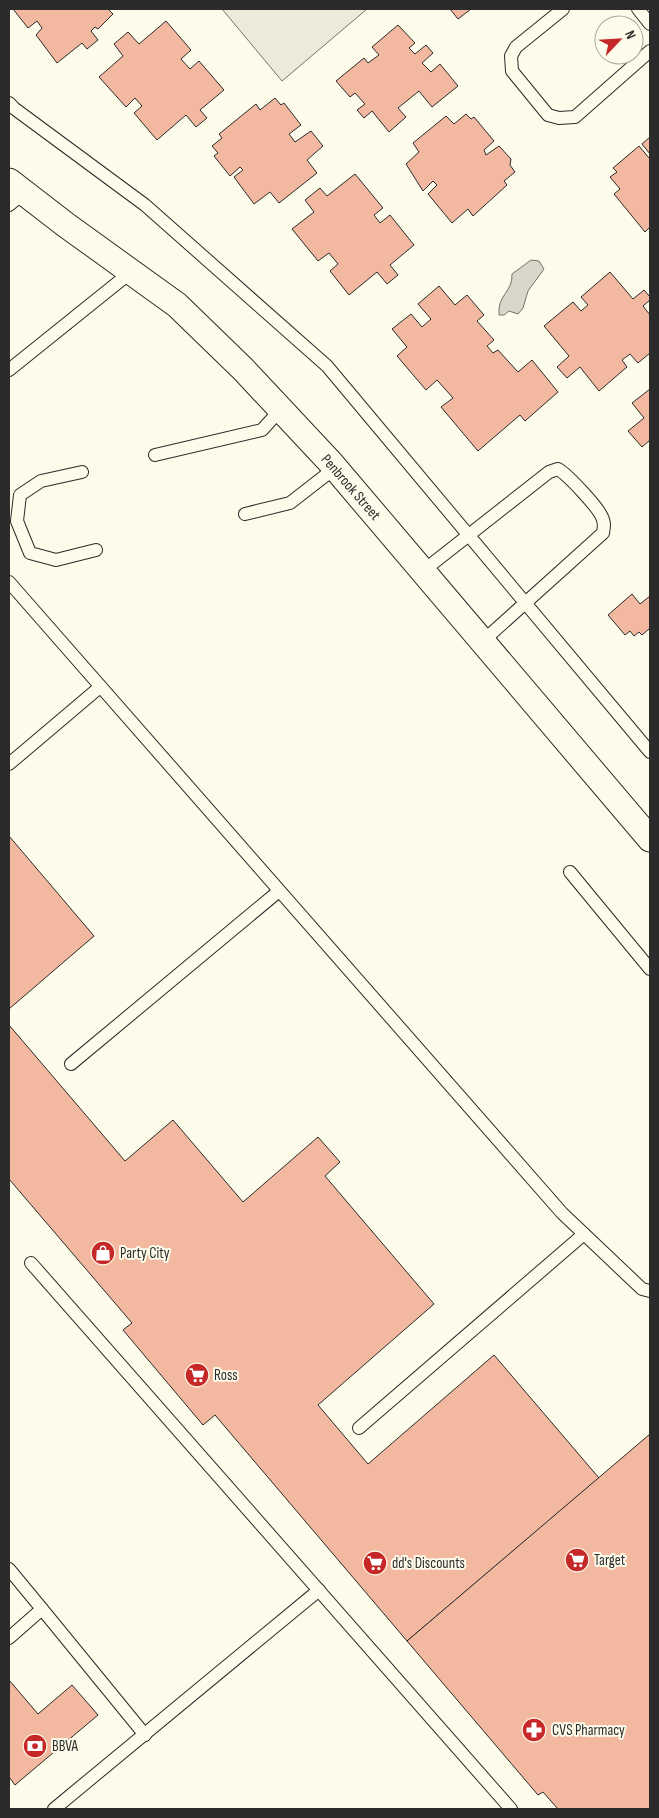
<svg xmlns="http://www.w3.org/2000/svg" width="659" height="1818" viewBox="0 0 659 1818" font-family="'Sofia Sans Condensed',sans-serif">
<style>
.green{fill:#ecebdb;stroke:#74746e}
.water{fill:#d8d7c9;stroke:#74746e}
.building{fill:#f2b8a0;stroke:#2b2b2b}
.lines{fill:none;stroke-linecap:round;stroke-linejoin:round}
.lane-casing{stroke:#2b2b2b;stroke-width:14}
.street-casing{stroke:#2b2b2b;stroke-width:27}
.lane{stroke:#fdfbea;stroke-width:12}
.street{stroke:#fdfbea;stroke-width:25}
.labels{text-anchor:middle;stroke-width:4;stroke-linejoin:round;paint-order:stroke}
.street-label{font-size:15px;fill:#2b2b2b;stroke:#fdfbea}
.poi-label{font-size:15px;fill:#2b2b2b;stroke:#fdfbea;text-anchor:start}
</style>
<rect width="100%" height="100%" fill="#fdfbea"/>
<!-- green -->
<path class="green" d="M222,9H367L282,81Z"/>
<!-- water -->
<path class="water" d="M531,260L539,261L544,269L528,291L523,308L518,314L509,311L504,315H499C497,295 513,292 512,274Z"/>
<!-- building -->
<g class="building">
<path d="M13,9H108L113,14L98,29L95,27L91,31L98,40L87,49L82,43L57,63L36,35L42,28L37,21L28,28Z"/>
<path d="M450,9H471L458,19Z"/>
<path d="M166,21L191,50L181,59L190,69L199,61L224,90L200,110L207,118L196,127L186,115L157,140L134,113L142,106L135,98L126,107L99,77L123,56L114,44L128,32L139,44Z"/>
<path d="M398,25L415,43L409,48L415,54L426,45L433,53L422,63L431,72L440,64L458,86L432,107L419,91L398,108L406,117L389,132L372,111L364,118L357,110L365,104L355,93L350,97L336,81L364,58L368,63L379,55L372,47Z"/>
<path d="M275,98L281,105L284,103L301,125L289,134L295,142L311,131L323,146L307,160L317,173L279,203L270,192L254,204L234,177L243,170L240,167L230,176L214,156L218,153L212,146L222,138L219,134L256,104L260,110Z"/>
<path d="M466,114L471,119L474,117L494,141L484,150L486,155L499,146L511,159L510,165L515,172L504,181L507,185L473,216L468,209L452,223L428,194L437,185L433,181L423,191L406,164L419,152L413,143L446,116L454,124Z"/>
<path d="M650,137V154L642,144Z"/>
<path d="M639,146L650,159V227L645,232L614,194L620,189L610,177L617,172L613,168Z"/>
<path d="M355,174L383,208L374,215L380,223L390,215L414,245L390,265L398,275L387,284L377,272L349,295L330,271L338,264L329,253L318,261L292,229L314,212L305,200L320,188L327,196Z"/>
<path d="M610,272L633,299L644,290L650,297V300L643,306L650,315V353L638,363L630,354L622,360L627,367L599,391L580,367L567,378L557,367L569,356L544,326L573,302L581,311L588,305L581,297Z"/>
<path d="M439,286L455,305L467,295L484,315L477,321L494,340L487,346L493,353L498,350L518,372L532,360L558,392L525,421L520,415L478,451L441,407L453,398L437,380L426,390L397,356L407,347L392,329L411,314L422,327L431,319L418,304Z"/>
<path d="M650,389V440L642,447L628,431L644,418L632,403Z"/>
<path d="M632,594L640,604L650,596V631L649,629L642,635L639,632L634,636L630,631L625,635L608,615Z"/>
<path d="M9,836L94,936L9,1009Z"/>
<path d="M9,1025L125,1161L173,1120L243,1202L318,1137L340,1162L325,1176L434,1304L318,1405L368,1464L494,1355L599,1478L407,1641L215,1415L203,1425L123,1330L132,1323L9,1179Z"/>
<path d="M650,1434V1809H558L543,1792L538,1795L407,1641Z"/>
<path d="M9,1680L38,1714L72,1685L98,1715L15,1785L9,1777Z"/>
</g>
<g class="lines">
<!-- lane casing -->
<g class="lane-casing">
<g id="lane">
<path d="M563,9L516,47L511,56L512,71L548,115L559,118L575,117L650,51"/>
<path d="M638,9L650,24"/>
<path d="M9,103L15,109L145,205L327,366L650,752"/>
<path d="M9,205L24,193"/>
<path d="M9,370L131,272"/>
<path d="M155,455L262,430L281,409"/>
<path d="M82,472L41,481L20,495L17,521L30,553L56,560L96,550"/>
<path d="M245,514L290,503L335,468"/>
<path d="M423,571L549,472L558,469C568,475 597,506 602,517C605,523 604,527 603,533L483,641"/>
<path d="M9,582L562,1213L642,1289L650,1291"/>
<path d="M9,764L100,687"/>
<path d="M570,872L650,969"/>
<path d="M71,1064L279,891"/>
<path d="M31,1263L511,1809"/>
<path d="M359,1428L584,1234"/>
<path d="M9,1569L42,1609"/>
<path d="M9,1638L42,1609L145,1735"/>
<path d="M54,1809L319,1590"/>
</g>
</g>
<!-- street casing -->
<g class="street-casing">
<path id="street" d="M9,181L66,225L177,305L243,369L331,463L650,839"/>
</g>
<!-- lane -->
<use href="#lane" class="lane"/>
<!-- street -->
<use href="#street" class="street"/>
</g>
<!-- icons -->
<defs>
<g id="shop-disc" transform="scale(1.25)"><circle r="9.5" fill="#c62828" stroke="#fdfbea"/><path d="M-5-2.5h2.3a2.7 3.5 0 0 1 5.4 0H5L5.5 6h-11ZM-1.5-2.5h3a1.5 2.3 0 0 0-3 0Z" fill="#fff"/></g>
<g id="supermarket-disc" transform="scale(1.25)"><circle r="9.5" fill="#c62828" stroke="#fdfbea"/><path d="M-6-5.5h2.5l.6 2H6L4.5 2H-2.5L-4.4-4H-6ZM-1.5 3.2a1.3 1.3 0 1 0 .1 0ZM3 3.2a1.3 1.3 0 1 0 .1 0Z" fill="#fff"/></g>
<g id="pharmacy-disc" transform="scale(1.25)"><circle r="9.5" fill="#c62828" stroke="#fdfbea"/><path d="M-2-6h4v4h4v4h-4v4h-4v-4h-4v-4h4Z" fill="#fff"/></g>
<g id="bank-disc" transform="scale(1.25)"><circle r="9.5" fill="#c62828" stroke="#fdfbea"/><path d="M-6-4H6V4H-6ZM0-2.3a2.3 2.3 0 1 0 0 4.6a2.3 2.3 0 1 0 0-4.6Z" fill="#fff"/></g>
</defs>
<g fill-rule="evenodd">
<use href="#shop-disc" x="103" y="1253"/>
<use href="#supermarket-disc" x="197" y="1375"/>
<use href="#supermarket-disc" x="577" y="1560"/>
<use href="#supermarket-disc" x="375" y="1563"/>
<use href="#pharmacy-disc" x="534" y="1730"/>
<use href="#bank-disc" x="35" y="1746"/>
</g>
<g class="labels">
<!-- street labels -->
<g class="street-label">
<text transform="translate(351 487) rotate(49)" y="5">Penbrook Street</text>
</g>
<!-- poi labels -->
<g class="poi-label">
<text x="120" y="1258">Party City</text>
<text x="214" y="1380">Ross</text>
<text x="594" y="1565">Target</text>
<text x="392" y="1568">dd's Discounts</text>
<text x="552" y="1735">CVS Pharmacy</text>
<text x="52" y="1751">BBVA</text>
</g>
</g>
<!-- border -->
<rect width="659" height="1818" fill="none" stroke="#2b2b2b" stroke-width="20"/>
<!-- north arrow -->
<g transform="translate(619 40) rotate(65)"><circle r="24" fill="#fdfbea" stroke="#a9a89e"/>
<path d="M0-4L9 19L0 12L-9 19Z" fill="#c62828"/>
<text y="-8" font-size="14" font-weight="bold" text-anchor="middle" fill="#2b2b2b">N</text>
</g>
</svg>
